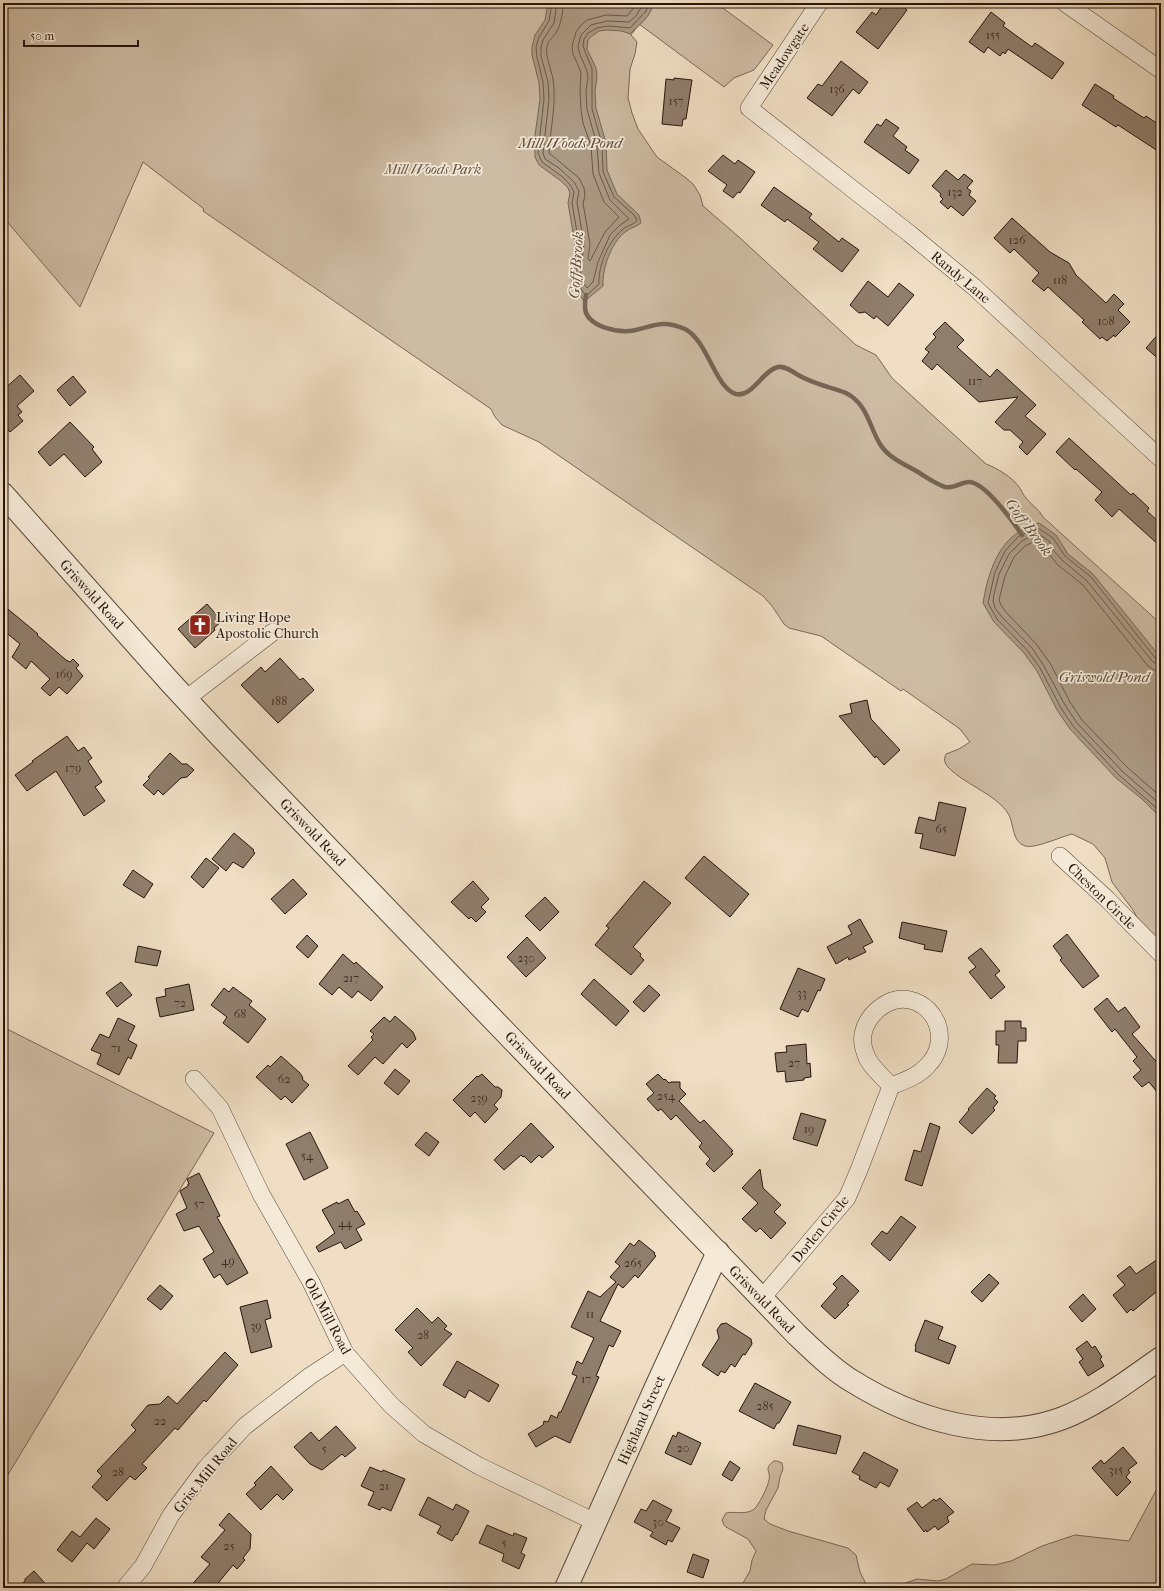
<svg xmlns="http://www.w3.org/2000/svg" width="1164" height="1591" viewBox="0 0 1164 1591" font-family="'IM FELL French Canon',serif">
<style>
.green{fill:#cdbca4;stroke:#7a6858}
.water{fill:#ab9a85;stroke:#766555}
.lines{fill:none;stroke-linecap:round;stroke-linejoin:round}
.shore{stroke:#695849;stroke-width:1}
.stream{stroke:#766555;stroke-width:4.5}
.building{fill:#8f7e6c;stroke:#27150d}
.minor-casing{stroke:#59473a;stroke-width:18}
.tertiary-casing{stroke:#59473a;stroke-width:24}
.minor{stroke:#f5ead8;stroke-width:17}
.tertiary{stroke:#f5ead8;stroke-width:22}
.labels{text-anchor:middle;stroke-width:3.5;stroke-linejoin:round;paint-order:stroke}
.number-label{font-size:12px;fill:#412f25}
.street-label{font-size:14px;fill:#27150d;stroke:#f5ead8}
.park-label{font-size:14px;font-style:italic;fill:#614f42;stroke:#f5ead8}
.poi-label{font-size:14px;fill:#27150d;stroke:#f5ead8;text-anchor:start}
.water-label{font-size:15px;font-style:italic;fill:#5c4a3d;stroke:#f5ead8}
</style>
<rect width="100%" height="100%" fill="#efdec3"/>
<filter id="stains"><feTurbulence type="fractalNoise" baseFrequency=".005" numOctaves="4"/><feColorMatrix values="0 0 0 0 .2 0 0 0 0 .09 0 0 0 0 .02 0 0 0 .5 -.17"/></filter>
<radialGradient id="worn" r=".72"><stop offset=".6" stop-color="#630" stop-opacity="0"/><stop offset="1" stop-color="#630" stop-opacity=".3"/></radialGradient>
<!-- green -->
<g class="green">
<path d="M3,3H716L773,45L754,70L734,78L724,87L639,24L631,35L637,42L635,54L630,69L628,98L632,113L638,129L657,157L686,178L693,184L700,195L703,206L739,237L856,345L876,355L892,378L986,464C997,468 1012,477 1019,487C1022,491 1023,495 1026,498C1031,505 1039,509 1043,517L1161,624V944L1139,921L1133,910L1112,882L1105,858L1093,844L1072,834C1060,837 1035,849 1025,846C1012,842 1014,825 1009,815C1005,808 1000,804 994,799C981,789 957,778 947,766C944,762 944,758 946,754L959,749L970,742L960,729L903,689L901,691L821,636L789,628L784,624L772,606L763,596L539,442L502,425L495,417L491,409L203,211L204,209L143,162L80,307L3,217Z"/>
<path d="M3,1027L214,1133L3,1483Z"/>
<path d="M774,1461H777L782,1463L783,1469L780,1477L778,1488L766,1510L764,1519L770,1524L788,1531L848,1548L856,1555L860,1572L868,1588H740L750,1571L752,1560L756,1551L748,1539L726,1527L724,1525L722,1520L726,1513C736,1511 744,1515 753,1510C759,1506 768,1486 769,1480C771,1470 763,1469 774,1461Z"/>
<path d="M1161,1481V1588H1133L1121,1583L1105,1588H891L917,1579L938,1581L946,1579L972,1564L995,1565L1011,1561L1042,1546L1075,1535L1129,1541Z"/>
</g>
<!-- water -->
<g class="water">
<path d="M548,3H653C652,16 638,26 630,34L622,31L607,30L599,31L592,36L588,40L587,49L596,68L597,77L595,91L596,108L606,143L607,170L617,194L639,215L641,223C636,227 630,228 625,232C611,243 602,269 603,286L586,300H583L571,280L575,244L568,203L570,193L568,188L561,181L539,165L535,157V135L540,99L539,83L532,55V47L535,35L545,20Z"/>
<path d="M1039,523L1056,535L1068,554L1093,574L1161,658V818L1142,799L1116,778L1070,729L1057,710L1037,671L1024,653L994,622L983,603C987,579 995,549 1016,534C1022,529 1031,526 1039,523Z"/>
</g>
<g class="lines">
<!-- shore -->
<g class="shore">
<path d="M552,3L549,21L539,37L536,47L537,57L543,82L544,99L538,153L542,162L564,178L571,186L574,192L572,203L579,244L575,280L586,296L599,284C598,266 608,242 622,230C627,225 633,226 637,220L634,215L614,197L603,172L602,144L592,109V69L583,46L584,39L588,33L597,28L608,26L630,28L646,11L649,3"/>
<path d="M557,3L554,23L543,40L541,47V56L548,82L549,99L543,153L545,159L559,168L574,182L579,191L577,202L584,244L580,278L587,288L593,282L598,262L610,235L620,225L629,219L610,200L599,173L597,145L587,109L586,91L588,77L587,71L579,52L578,46L581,35L591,25L607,21L629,22L636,16L644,3"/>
<path d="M563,3C563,14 561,24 556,33C553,37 548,41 547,46C545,56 551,69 553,79C557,104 550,128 549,153L579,178L584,188L585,196L583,203L590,244L588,259L590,261L605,232L619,217L604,202L593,174L591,146L583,123L581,110L580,90L581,72L573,54L572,46L576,32L581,25L587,20L606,15L627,16L638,3"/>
<path d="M1161,660L1156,659L1091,577L1065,556L1053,538L1038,528L1019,536L1005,551L995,572L988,603L997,619L1027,650L1040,668L1061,708L1073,726L1119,775L1161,812"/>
<path d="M1161,665L1153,662L1087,581L1062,560L1054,551L1049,541L1037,533L1022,541L1009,554L999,574L994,594L993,601L995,608L1001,616L1032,648L1044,666L1065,705L1077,723L1123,772L1161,805"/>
<path d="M1161,671L1154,670L1148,666L1083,585L1058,565L1049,554L1044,545L1037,540L1025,546L1014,557L1005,576L999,600L1001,605L1006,612L1037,645L1050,663L1070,702L1082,720L1127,767L1161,797"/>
</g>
<!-- stream -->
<path class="stream" d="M586,295C585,301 584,307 586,313C592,327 616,332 629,331C641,330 652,324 664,324C672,324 678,326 685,329C708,341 715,388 736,394C752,398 763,370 778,367C785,366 792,371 798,375C807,380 818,384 828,387C836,390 844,391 851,396C868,408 870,428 880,444C889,459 907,465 921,474C929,479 936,484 945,487C954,489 961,482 969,482C985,482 1014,523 1022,535"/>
</g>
<!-- building -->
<g class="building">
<path d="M884,3H899L907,10L878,49L856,32L872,12L876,15Z"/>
<path d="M991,12L1005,23L1003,26L1032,47L1035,43L1064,63L1052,79L1008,49L1005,54L1003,52L1000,56L988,47L984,53L969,42Z"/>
<path d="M841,61L868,82L859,94L853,89L832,116L807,98L818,84L822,86Z"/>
<path d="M674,78L692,80L686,119H683L682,126L662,124L666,79L674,80Z"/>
<path d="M1095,84L1114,96L1113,98L1144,118L1146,116L1161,126V153L1118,125L1116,127L1082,105Z"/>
<path d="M886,119L899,128L893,136L907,147L905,150L919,160L909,174L864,142L877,124L881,126Z"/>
<path d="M723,155L735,164L738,160L755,172L740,193L738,192L733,198L723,191L727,185L708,171Z"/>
<path d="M946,170L958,180L964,174L973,181L967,188L971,191L969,195L976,201L963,216L951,206L948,209L940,202L943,199L940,196L941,194L932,186Z"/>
<path d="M774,187L812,214L809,218L839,242L842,238L859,250L842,272L813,249L819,242L787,219L785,222L761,205Z"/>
<path d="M1012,218L1050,252L1069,263L1076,275L1106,303L1114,294L1124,304L1118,310L1130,322L1115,337L1114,335L1107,341L1102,337L1100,339L1082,322L1084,320L1048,287L1044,291L1032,281L1039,273L1014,249L1010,253L994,238Z"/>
<path d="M868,281L888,297L899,283L914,295L888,326L876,316L874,319L865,312L859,313L850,305Z"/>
<path d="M945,322L964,340L957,347L990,377L997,369L1036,405L1025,416L1046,434L1027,455L1019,447L1023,442L1010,430H1004L995,422L1018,397L979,402L937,364L932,370L922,361L929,352L925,349L936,337L933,334Z"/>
<path d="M1161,331V361L1146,348Z"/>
<path d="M20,375L34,391L17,406L22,412L18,415L23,421L10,432L3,424V390Z"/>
<path d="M73,376L86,392L70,406L57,390Z"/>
<path d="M70,422L94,447L92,449L102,462L85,477L64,454L50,466L38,452Z"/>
<path d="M1069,438L1131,495L1133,493L1149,508L1147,511L1161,524V547L1119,509L1112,517L1095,500L1102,492L1076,469L1075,470L1056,452Z"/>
<path d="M207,604L222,621L214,628L215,630L195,648L178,629Z"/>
<path d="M3,605L38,634L37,635L66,660L70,662L73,659L79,665L76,668L83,676L67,694L59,687L50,696L41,688L50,679L31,661L26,669L12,657L20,644L3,630Z"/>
<path d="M280,658L300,680L303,678L314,690L278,723L241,685L261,667L265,672Z"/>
<path d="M867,700L871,719L900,750L884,765L876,756L875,758L839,716L852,713L850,704Z"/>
<path d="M67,736L78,751L84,747L92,758L88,761L102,782L95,787L105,801L84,816L56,771L27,791L15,775L33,762L32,761Z"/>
<path d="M170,753L182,764H187L194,770L187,777L181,778L163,795L158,790L154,795L143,785L150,778L148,777Z"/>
<path d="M939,802L966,808L955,856L920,848L923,834L915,833L919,817L935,821Z"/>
<path d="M234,833L254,850L253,851L255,853L243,868L233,862L226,871L212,859Z"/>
<path d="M704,856L749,894L730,917L685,878Z"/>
<path d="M206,858L219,868L203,888L191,877Z"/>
<path d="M133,870L153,884L144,898L123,885Z"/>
<path d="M293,879L307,894L285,914L271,899Z"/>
<path d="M473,881L489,899L481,907L486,912L476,922L471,917L469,919L451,902Z"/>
<path d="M644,881L671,903L633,947L641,954L640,956L644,960L631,975L595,945L609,928L606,926Z"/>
<path d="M545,897L559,912L540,931L525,916Z"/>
<path d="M860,919L873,942L863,947L866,952L849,960L848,957L836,964L827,947L852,934L848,926Z"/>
<path d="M902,922L947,931L942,952L924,949L925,945L899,938Z"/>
<path d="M1067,934L1099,976L1083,988L1060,960L1062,958L1053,946Z"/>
<path d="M307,935L318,946L308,958L296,947Z"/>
<path d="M527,937L546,958L526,977L507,957Z"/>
<path d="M138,946L161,951L157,966L135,962Z"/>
<path d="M981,948L1000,971L995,975L1005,987L991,999L969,972L976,967L968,958Z"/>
<path d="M343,954L354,964L356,962L383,987L371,1001L358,991L352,998L339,987L332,995L319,984Z"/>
<path d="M798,968L825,979L820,991L818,990L808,1012L802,1009L798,1017L780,1009Z"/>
<path d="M594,979L629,1011L616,1026L581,994Z"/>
<path d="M121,982L132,995L117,1007L106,993Z"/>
<path d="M189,984L194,1010L160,1017L156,998L166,996L165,989Z"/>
<path d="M649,985L660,995L644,1012L633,1002Z"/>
<path d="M233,987L252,1001L249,1005L266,1019L248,1043L223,1023L227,1017L211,1005L224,988L229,992Z"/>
<path d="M1107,998L1118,1012L1125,1007L1140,1027L1132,1034L1161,1067V1097L1149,1082L1142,1087L1133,1077L1141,1070L1133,1061L1137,1057L1115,1029L1112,1032L1094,1009Z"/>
<path d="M395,1016L413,1032L416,1039L407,1048L402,1043L383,1064L375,1057L358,1075L348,1066L373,1040L371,1037L374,1034L370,1031L384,1017L390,1022Z"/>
<path d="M118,1018L135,1026L128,1040L137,1045L131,1059L128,1057L119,1075L97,1064L101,1054L91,1050L100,1034L109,1038Z"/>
<path d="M1005,1021H1021V1028H1026V1041H1018L1017,1063H998L999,1045H996V1031H1005Z"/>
<path d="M806,1044L807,1064L810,1063L811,1077L804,1078V1080L786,1082L785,1071L777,1072L775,1053L787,1052L786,1046Z"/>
<path d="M281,1056L300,1073L303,1078L302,1079L309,1085L292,1103L285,1096L281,1100L256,1077L268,1065L270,1067Z"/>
<path d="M395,1069L410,1081L398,1095L384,1083Z"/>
<path d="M482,1074L495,1087H498L502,1090L501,1097L494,1105L498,1109L485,1123L475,1112L470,1117L453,1100L477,1076L478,1077Z"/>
<path d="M658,1074L664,1080L665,1079L669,1083L671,1082H680V1088L686,1094L679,1101L700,1123L704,1120L733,1151L731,1152L733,1154L714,1172L706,1164L710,1159L699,1147L702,1143L676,1115L671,1120L661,1109L658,1111L647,1099L654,1093L646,1084Z"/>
<path d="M987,1088L996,1096L994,1098L998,1102L993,1108L995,1110L972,1134L959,1122L969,1110L968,1109Z"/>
<path d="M801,1113L826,1120L817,1146L793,1139Z"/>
<path d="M531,1123L554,1147L542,1158L539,1155L531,1163L524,1156L523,1157L521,1155L504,1170L494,1160Z"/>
<path d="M930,1123L940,1127L922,1186L905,1180L914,1150L921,1152Z"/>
<path d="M310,1132L328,1168L304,1180L286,1144Z"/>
<path d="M426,1132L439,1142L429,1156L415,1145Z"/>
<path d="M760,1169L763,1188L781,1205L774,1212L786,1223L771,1239L760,1228L756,1232L742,1219L758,1203L742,1188Z"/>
<path d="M199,1173L220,1216L217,1217L248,1273L227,1285L220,1274L214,1278L203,1259L214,1252L199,1226L184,1231L176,1214L187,1208L180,1191L188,1186V1184H189L187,1179Z"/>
<path d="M348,1199L355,1212L357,1211L365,1224L356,1229L362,1240L345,1249L341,1242L319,1252L316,1247L335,1233L322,1210L337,1202L338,1204Z"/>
<path d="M901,1216L916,1227L890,1261L871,1244L882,1231L887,1234Z"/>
<path d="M639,1240L655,1253L654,1254L656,1256L638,1278L635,1275L623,1288L618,1284L600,1321L621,1331L613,1347L609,1345L596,1376L599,1377L570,1443L555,1436L536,1447L528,1434L543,1425L544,1421L548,1422L551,1415L557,1418L559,1412H561L577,1376L572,1374L577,1361L582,1364L594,1338L571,1327L588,1291L600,1297L616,1282L610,1277L620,1266L615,1262L630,1243L634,1246Z"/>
<path d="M1161,1257V1288L1133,1311L1131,1309L1127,1313L1113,1295L1125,1285L1117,1276L1130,1266L1136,1274Z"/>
<path d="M989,1274L999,1283L982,1302L971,1292Z"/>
<path d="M842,1275L859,1291L847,1304L849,1305L835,1319L821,1306L837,1288L833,1284Z"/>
<path d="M160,1285L173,1296L161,1310L147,1299Z"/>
<path d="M1083,1294L1096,1309L1082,1322L1069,1307Z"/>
<path d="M267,1300L271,1318L265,1320L272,1347L251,1353L240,1307Z"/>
<path d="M417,1308L432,1323L438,1317L447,1326L444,1329L452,1334L421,1366L408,1352L413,1348L395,1330Z"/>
<path d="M925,1320L943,1327L938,1339L956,1346L949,1364L915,1351L916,1347L915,1346Z"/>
<path d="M726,1323L751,1339L752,1344L745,1355L743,1354L735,1367L731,1364L725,1373L721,1371L718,1376L702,1365L719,1338L717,1330L721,1324Z"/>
<path d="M1087,1341L1092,1348L1095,1346L1102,1357L1100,1359L1104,1366L1088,1376L1079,1362L1083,1359L1076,1349Z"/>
<path d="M225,1352L238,1365L206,1402L204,1400L178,1430L175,1428L142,1464L147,1468L135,1480L130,1476L107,1501L92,1487L102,1476L97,1471L136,1430L131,1425L148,1405L160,1404L168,1396L177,1404Z"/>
<path d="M457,1361L499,1385L489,1402L469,1390L465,1398L443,1385Z"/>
<path d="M755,1383L791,1402L779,1423H777L774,1429L739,1411Z"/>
<path d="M798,1425L841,1436L836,1454L793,1445Z"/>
<path d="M336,1426L356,1448L345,1457L342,1454L322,1470L310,1464L294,1447L311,1432L319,1441Z"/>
<path d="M678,1432L701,1443L691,1465L665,1453L673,1435L676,1437Z"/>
<path d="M1123,1447L1137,1463L1128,1470L1130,1472L1126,1477L1131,1482L1117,1496L1092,1468L1101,1460L1104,1464Z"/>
<path d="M864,1452L898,1470L889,1487L880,1482L876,1488L859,1479L860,1476L852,1472Z"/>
<path d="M730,1461L740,1468L732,1481L722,1475Z"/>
<path d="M271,1466L293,1490L283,1500L277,1494L261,1510L246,1494L256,1485L254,1483Z"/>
<path d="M370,1467L382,1472L383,1470L405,1479L391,1511L382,1507L380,1510L368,1505L374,1492L361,1486Z"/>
<path d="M428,1497L453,1510L456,1504L469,1511L457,1535L456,1534L452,1541L437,1533L441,1526L419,1515Z"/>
<path d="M940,1498L954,1512L947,1517L949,1522L938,1530L935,1526L927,1532L926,1530L924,1532L907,1509L917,1502L922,1508L934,1499L936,1501Z"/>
<path d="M653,1500L672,1510L666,1521L680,1528L672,1542L668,1540L666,1545L650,1536L653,1532L634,1522L641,1509L646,1511Z"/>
<path d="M229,1513L251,1534L250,1549L243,1558L245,1560L237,1569L233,1565L214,1588H189L210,1564L201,1557L225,1530L219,1525Z"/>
<path d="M96,1518L110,1529L94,1549L87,1543L72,1562L57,1550L72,1531L80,1537Z"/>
<path d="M487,1525L513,1536L514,1533L527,1538L521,1553L525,1555L519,1569L502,1561L504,1554L479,1543Z"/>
<path d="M693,1554L709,1560L703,1578L687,1572Z"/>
<path d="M34,1571L49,1588H17L25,1581V1579Z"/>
</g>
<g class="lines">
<!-- minor casing -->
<g class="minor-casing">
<g id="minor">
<path d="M819,3L749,108L910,234L974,287L1161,459"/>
<path d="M1065,3L1161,70"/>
<path d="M186,699L273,632"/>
<path d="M1060,856L1107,899L1161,954"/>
<path d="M194,1079L220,1108L261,1194L311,1282L345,1353L391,1405L424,1434L479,1466L595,1522"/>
<path d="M762,1298L847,1198L859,1170L891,1086C882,1076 868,1065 865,1052C863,1048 862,1039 863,1034C867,1014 889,995 910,1000C940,1007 949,1044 928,1065C919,1076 904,1081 891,1086"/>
<path d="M125,1588L143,1566L171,1515L206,1468L245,1426L310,1376L345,1353"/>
</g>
</g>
<!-- tertiary casing -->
<g class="tertiary-casing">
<g id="tertiary">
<path d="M3,494L170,682L221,737L797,1335C814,1351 832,1369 852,1381C913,1419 993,1445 1063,1418C1099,1404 1129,1380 1161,1358"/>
<path d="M566,1588L656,1387L718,1252"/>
</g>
</g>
<!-- minor -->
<use href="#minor" class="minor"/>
<!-- tertiary -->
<use href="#tertiary" class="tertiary"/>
</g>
<!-- icons -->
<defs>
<g id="church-square" transform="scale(1.15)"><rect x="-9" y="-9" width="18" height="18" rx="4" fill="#8f2418" stroke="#f5ead8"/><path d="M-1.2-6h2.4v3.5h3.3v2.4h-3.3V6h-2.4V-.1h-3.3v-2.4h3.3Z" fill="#fff"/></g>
</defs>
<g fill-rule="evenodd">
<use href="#church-square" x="200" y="625"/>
</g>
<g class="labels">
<!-- number labels -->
<g class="number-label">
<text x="993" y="39">155</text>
<text x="837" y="93">136</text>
<text x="676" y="105">157</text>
<text x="955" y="196">132</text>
<text x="1017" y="244">126</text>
<text x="1060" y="284">118</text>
<text x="1106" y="325">108</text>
<text x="975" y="385">117</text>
<text x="64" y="678">169</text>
<text x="279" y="705">188</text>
<text x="73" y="772">179</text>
<text x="941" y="833">65</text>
<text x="526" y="962">230</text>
<text x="351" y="982">217</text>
<text x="802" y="997">33</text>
<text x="180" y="1007">72</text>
<text x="240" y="1018">68</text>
<text x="116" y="1052">71</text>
<text x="794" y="1067">27</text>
<text x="284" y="1083">62</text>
<text x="666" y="1100">254</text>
<text x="479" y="1102">239</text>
<text x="809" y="1133">19</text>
<text x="307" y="1160">54</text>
<text x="199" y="1208">57</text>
<text x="345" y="1227">44</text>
<text x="228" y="1265">49</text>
<text x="633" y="1267">265</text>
<text x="590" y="1318">11</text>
<text x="256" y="1330">39</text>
<text x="423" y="1339">28</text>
<text x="586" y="1383">17</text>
<text x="765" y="1410">285</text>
<text x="160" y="1425">22</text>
<text x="683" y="1452">20</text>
<text x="324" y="1453">5</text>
<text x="1116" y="1474">315</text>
<text x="118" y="1476">28</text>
<text x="384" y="1490">21</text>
<text x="658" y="1526">30</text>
<text x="504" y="1547">5</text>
<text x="229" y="1550">25</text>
</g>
<!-- street labels -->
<g class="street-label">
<text transform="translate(784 56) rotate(-56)" y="5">Meadowgate</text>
<text transform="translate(961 277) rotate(40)" y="5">Randy Lane</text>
<text transform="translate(92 594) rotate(48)" y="5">Griswold Road</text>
<text transform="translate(313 832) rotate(46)" y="5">Griswold Road</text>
<text transform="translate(1102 896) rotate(44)" y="5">Cheston Circle</text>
<text transform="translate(538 1065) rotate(46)" y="5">Griswold Road</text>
<text transform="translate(820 1229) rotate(-51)" y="5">Dorlen Circle</text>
<text transform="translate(762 1299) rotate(46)" y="5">Griswold Road</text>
<text transform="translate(328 1316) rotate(62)" y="5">Old Mill Road</text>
<text transform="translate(641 1420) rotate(-66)" y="5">Highland Street</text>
<text transform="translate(205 1475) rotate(-51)" y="5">Grist Mill Road</text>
</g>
<!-- park labels -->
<g class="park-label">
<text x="433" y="174">Mill Woods Park</text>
</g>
<!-- poi labels -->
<g class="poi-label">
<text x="216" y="622">Living Hope<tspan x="216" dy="16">Apostolic Church</tspan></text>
</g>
<!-- water labels -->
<g class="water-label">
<text x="570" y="148">Mill Woods Pond</text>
<text transform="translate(576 265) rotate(-86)" y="5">Goff Brook</text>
<text transform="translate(1029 527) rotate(53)" y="5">Goff Brook</text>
<text x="1104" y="682">Griswold Pond</text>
</g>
</g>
<!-- margin -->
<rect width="1164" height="1591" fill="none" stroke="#efdec3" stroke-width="16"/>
<rect x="4" y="4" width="1156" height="1583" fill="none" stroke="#27150d" stroke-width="2"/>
<rect x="8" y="8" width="1148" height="1575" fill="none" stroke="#27150d"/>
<!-- scale -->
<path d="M24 40v6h114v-6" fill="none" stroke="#27150d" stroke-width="2"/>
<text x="30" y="40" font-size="12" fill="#27150d" stroke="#f5ead8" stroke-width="3" paint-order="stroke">50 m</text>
<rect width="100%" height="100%" filter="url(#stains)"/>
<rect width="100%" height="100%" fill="url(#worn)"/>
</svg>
